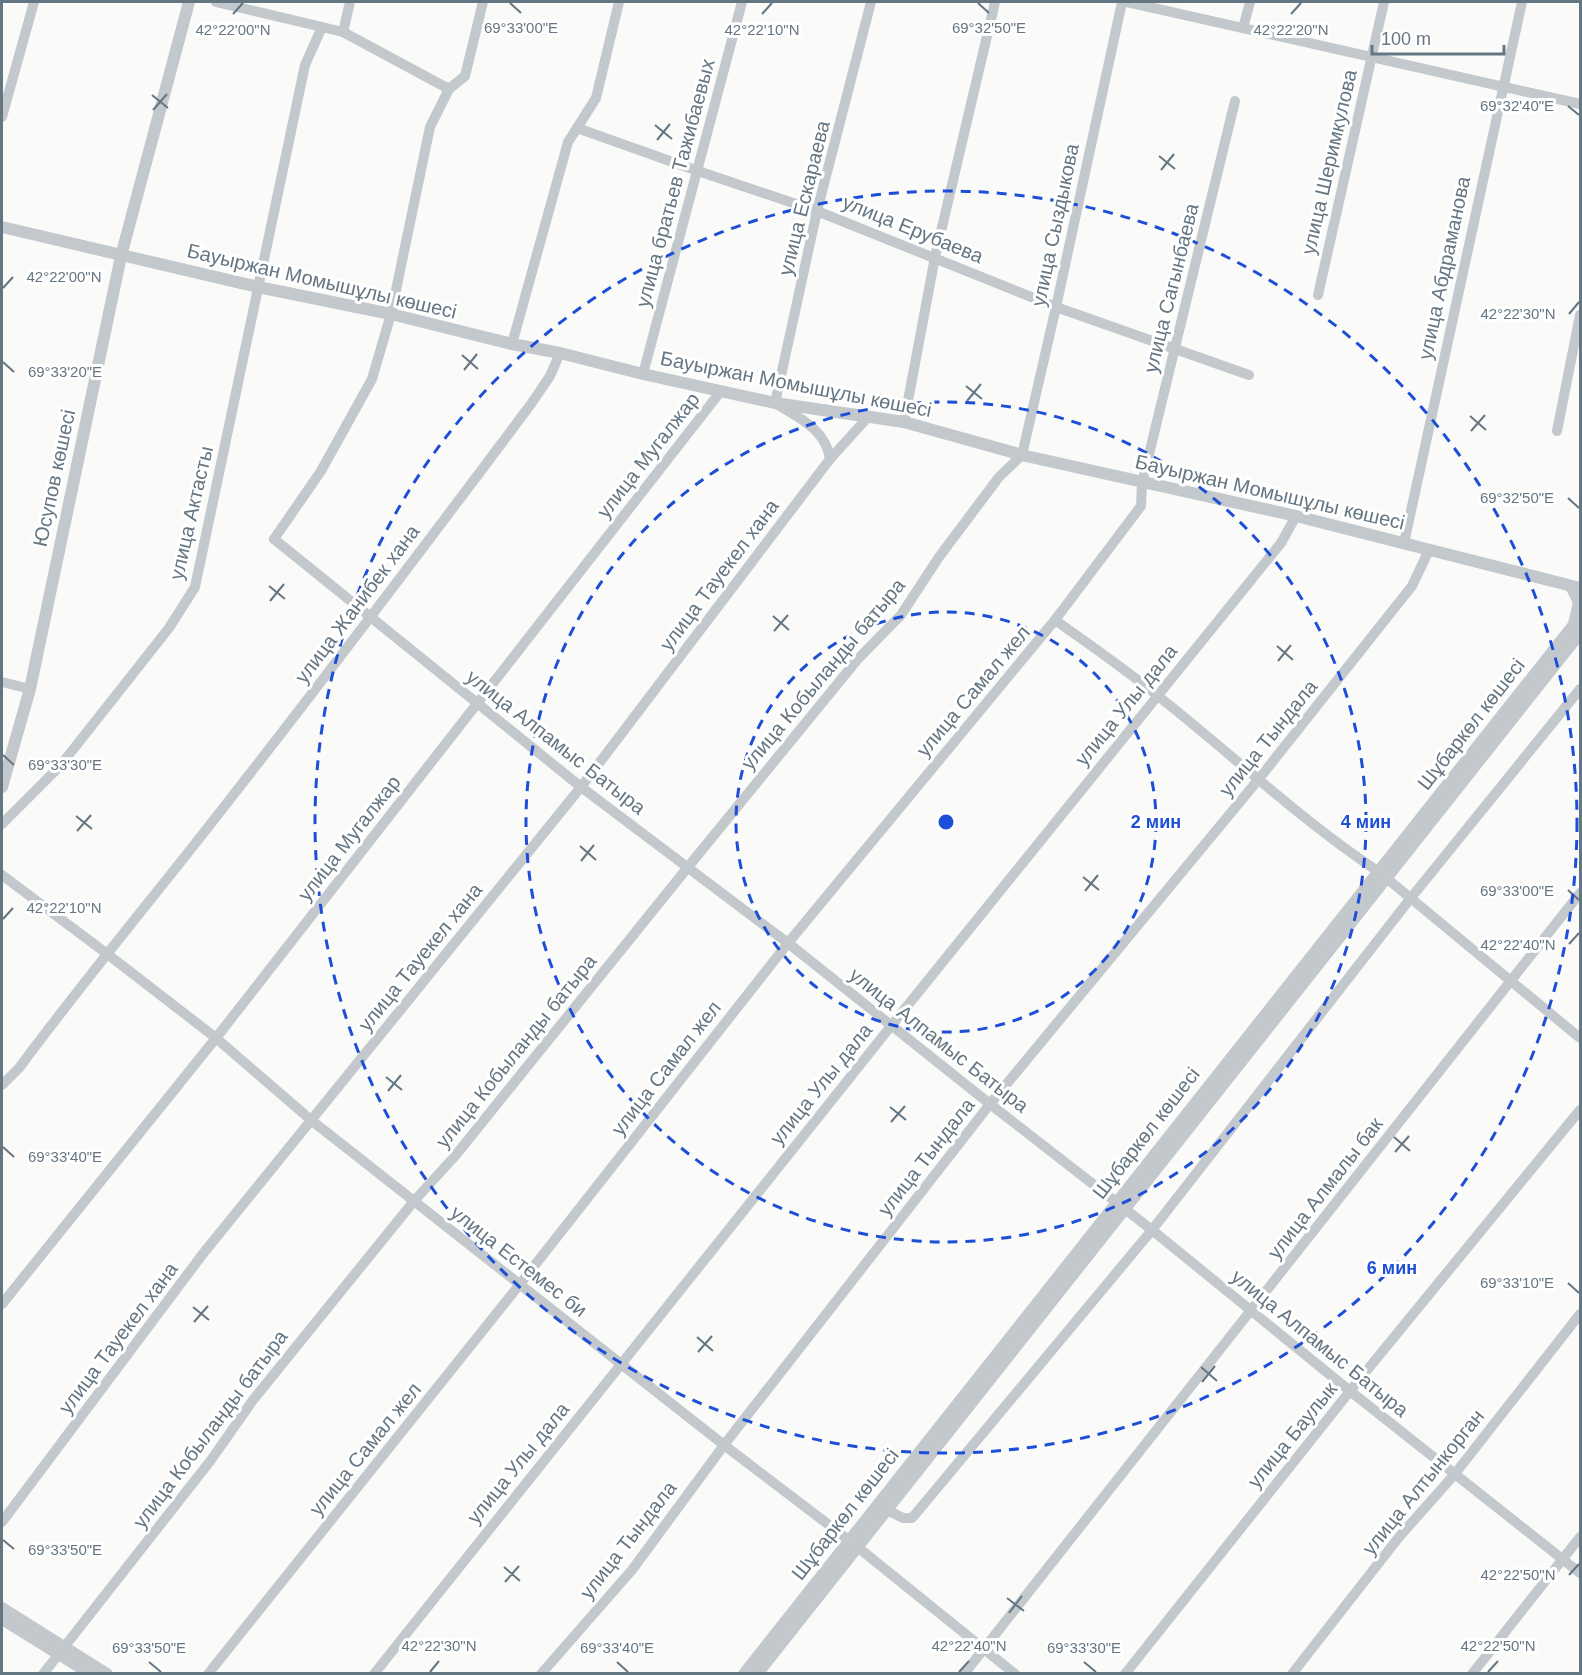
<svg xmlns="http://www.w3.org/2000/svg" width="1582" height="1675" viewBox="0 0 1582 1675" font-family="Arial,sans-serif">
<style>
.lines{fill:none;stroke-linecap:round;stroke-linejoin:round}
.minor{stroke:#c3c8cc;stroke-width:10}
.tertiary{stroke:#c3c8cc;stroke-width:12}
.ticks{fill:none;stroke:#657683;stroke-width:2}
.ring{fill:none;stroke:#1d4ed8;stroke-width:3;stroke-dasharray:10 8}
.labels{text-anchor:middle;stroke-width:6;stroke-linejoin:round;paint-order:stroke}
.street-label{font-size:20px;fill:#657683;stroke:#fff}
.ticks-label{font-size:15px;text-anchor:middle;fill:#657683;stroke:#fff;stroke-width:6;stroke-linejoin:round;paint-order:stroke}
.centre{fill:#1d4ed8;stroke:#fff;stroke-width:3}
.ring-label{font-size:18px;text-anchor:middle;font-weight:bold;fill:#1d4ed8;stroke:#fff;stroke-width:6;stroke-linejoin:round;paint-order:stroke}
</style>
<rect width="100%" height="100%" fill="#fafaf8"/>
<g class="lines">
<!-- minor -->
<g class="minor">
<path d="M216,2L343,32L449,89L465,76L483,2"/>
<path d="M1127,2L1580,104"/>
<path d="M1243,28L1250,2"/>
<path d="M343,32L350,2"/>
<path d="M449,89L430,127L391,314L372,379L321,471L274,539L581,787L788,943L990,1104L1152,1230L1350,1391L1580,1573"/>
<path d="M2,117L34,2"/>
<path d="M577,128L596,98L619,2"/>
<path d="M1318,295L1384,2"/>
<path d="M512,344L568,142L577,128L698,171L817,211L1056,307L1249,375"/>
<path d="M643,374L742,2"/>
<path d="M904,422L935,257L995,2"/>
<path d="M1557,431L1580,315"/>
<path d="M830,459C826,429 799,418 775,403L817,211L871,2"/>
<path d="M1404,543L1522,2"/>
<path d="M1055,620C1090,645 1125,669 1158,696C1232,754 1300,820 1379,872L1580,1038"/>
<path d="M2,682L30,689"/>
<path d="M2,824L60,766L169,628L195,587L305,65L322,27"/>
<path d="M2,875L106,953L216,1038L311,1120L724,1445L850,1541L1015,1674"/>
<path d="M2,1085L19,1068C88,975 163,886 234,794C335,665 433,535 531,404L550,376L560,353"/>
<path d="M2,1304L216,1038L721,391"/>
<path d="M887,1510L903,1518H912L918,1511L1152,1230L1410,899L1580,689"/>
<path d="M2,1522L202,1255L581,787L830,459L869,416"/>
<path d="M43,1674L211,1460L253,1400L414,1201L455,1156L688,867L857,660L901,615L939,557L999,477L1022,455L1056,307L1122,2"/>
<path d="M208,1674L520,1284L788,943L1055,620L1141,506L1142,483L1235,101"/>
<path d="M374,1674L891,1026L1281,543L1296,516"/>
<path d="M541,1674L632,1570L724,1445L990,1104L1258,780L1412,586L1429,550"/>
<path d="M964,1674L1580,893"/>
<path d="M1125,1674L1350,1391L1580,1110"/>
<path d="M1292,1674L1399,1537L1454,1475L1580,1314"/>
<path d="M1472,1674L1580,1537"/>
</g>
<!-- tertiary -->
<g class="tertiary">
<path d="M2,227L258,287L391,314L512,344L560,353L643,374L775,403L904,422L1026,456L1296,516L1580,588"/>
<path d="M1571,586L1579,602L1574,624"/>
<path d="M2,787L30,689L121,256L189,2"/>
<path d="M2,1608L107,1674"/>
<path d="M2,1619L91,1674"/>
<path d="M744,1674L1580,617"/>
<path d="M757,1674L1580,633"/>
</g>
</g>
<!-- ticks -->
<path class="ticks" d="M510,3L521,13M978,3L989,13M233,14L243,3M762,14L772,3M1291,14L1301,3M152,95L168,108M1568,106L1579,115M153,110L167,94M655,125L672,139M657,140L670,124M1159,156L1175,169M1161,170L1174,154M3,288L13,277M1569,314L1579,302M462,355L478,369M3,362L14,372M464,370L477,354M966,386L982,399M967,401L981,384M1470,416L1486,430M1471,431L1485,415M1568,498L1579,508M269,586L285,599M270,601L284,584M773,616L789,630M774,631L788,615M1277,646L1293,660M1278,661L1291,645M3,755L14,765M76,816L92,829M77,831L91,815M580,846L596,860M581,861L594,845M1083,877L1099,890M1568,890L1579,900M1085,891L1098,875M3,919L13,908M1569,944L1579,933M386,1077L402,1090M388,1091L401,1075M890,1107L906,1120M891,1122L905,1106M1394,1137L1410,1151M3,1147L14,1157M1395,1152L1409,1136M1568,1283L1579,1293M193,1307L209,1320M194,1322L208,1306M697,1337L713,1351M698,1352L712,1336M1201,1367L1217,1381M1202,1382L1215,1366M3,1540L14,1549M504,1567L520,1581M1569,1575L1579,1564M505,1582L519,1566M1007,1598L1024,1611M1009,1613L1022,1596M149,1662L161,1672M617,1662L628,1672M1084,1662L1096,1672M430,1672L439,1661M959,1672L969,1661M1488,1672L1498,1661"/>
<!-- distance rings -->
<g class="ring">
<circle cx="946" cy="822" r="210"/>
<circle cx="946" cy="822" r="420"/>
<circle cx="946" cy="822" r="631"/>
</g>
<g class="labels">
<!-- street labels -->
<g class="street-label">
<text transform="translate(1329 162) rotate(-77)" y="7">улица Шеримкулова</text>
<text transform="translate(675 183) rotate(-75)" y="7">улица братьев Тажибаевых</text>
<text transform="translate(804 198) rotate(-76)" y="7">улица Ескараева</text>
<text transform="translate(1055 225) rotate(-78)" y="7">улица Сыздыкова</text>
<text transform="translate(913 229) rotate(22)" y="7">улица Ерубаева</text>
<text transform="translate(1444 268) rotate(-78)" y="7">улица Абдраманова</text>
<text transform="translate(322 281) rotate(13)" y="7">Бауыржан Момышұлы көшесі</text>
<text transform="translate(1171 288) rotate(-76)" y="7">улица Сагынбаева</text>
<text transform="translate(796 384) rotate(11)" y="7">Бауыржан Момышұлы көшесі</text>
<text transform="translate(648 455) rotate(-52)" y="7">улица Мугалжар</text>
<text transform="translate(54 478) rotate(-78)" y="7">Юсупов көшесі</text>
<text transform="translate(1270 492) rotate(13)" y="7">Бауыржан Момышұлы көшесі</text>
<text transform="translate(191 513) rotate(-77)" y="7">улица Актасты</text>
<text transform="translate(719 575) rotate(-53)" y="7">улица Тауекел хана</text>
<text transform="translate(357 604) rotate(-53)" y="7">улица Жанибек хана</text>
<text transform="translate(823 674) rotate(-50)" y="7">улица Кобыланды батыра</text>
<text transform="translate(973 691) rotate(-50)" y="7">улица Самал жел</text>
<text transform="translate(1126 705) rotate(-51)" y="7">улица Улы дала</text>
<text transform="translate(1471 724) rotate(-52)" y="7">Шұбаркөл көшесі</text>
<text transform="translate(1268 738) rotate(-51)" y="7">улица Тындала</text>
<text transform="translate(556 742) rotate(38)" y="7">улица Алпамыс Батыра</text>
<text transform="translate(349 838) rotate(-52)" y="7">улица Мугалжар</text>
<text transform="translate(420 957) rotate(-51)" y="7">улица Тауекел хана</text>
<text transform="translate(939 1040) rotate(38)" y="7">улица Алпамыс Батыра</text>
<text transform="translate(516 1051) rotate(-51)" y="7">улица Кобыланды батыра</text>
<text transform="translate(666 1068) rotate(-52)" y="7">улица Самал жел</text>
<text transform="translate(821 1084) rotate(-51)" y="7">улица Улы дала</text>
<text transform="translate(1146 1133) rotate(-52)" y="7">Шұбаркөл көшесі</text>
<text transform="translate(926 1157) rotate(-52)" y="7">улица Тындала</text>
<text transform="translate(1325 1188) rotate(-52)" y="7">улица Алмалы бак</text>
<text transform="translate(519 1261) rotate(38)" y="7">улица Естемес би</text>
<text transform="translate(118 1338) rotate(-53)" y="7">улица Тауекел хана</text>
<text transform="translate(1320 1343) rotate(39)" y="7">улица Алпамыс Батыра</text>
<text transform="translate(210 1429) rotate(-53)" y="7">улица Кобыланды батыра</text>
<text transform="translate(1292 1435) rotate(-51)" y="7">улица Баулык</text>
<text transform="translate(365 1449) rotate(-51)" y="7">улица Самал жел</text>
<text transform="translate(518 1463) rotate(-51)" y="7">улица Улы дала</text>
<text transform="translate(1423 1482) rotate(-51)" y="7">улица Алтынкорган</text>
<text transform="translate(845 1514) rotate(-52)" y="7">Шұбаркөл көшесі</text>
<text transform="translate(628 1540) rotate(-52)" y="7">улица Тындала</text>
</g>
</g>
<g class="ticks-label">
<text x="521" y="33">69°33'00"E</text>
<text x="989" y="33">69°32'50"E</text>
<text x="233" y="35">42°22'00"N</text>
<text x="762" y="35">42°22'10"N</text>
<text x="1291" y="35">42°22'20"N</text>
<text x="1517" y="111">69°32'40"E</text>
<text x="64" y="282">42°22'00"N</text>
<text x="1518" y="319">42°22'30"N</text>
<text x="65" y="377">69°33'20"E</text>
<text x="1517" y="503">69°32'50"E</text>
<text x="65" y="770">69°33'30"E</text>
<text x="1517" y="896">69°33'00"E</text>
<text x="64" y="913">42°22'10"N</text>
<text x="1518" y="950">42°22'40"N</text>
<text x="65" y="1162">69°33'40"E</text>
<text x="1517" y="1288">69°33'10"E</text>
<text x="65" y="1555">69°33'50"E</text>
<text x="1518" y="1580">42°22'50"N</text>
<text x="439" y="1651">42°22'30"N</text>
<text x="969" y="1651">42°22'40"N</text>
<text x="1498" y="1651">42°22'50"N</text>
<text x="149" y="1653">69°33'50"E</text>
<text x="617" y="1653">69°33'40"E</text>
<text x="1084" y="1653">69°33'30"E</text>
</g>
<circle cx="946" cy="822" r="9" class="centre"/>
<g class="ring-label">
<text x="1156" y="828">2 мин</text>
<text x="1366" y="828">4 мин</text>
<text x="1392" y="1274">6 мин</text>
</g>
<!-- border -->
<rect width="1582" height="1675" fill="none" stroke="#657683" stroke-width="6"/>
<!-- scale -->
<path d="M1372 45v9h132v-9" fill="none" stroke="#657683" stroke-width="3"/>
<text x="1381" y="45" font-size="18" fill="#657683" stroke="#ffffff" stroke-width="4.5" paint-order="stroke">100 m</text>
</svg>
